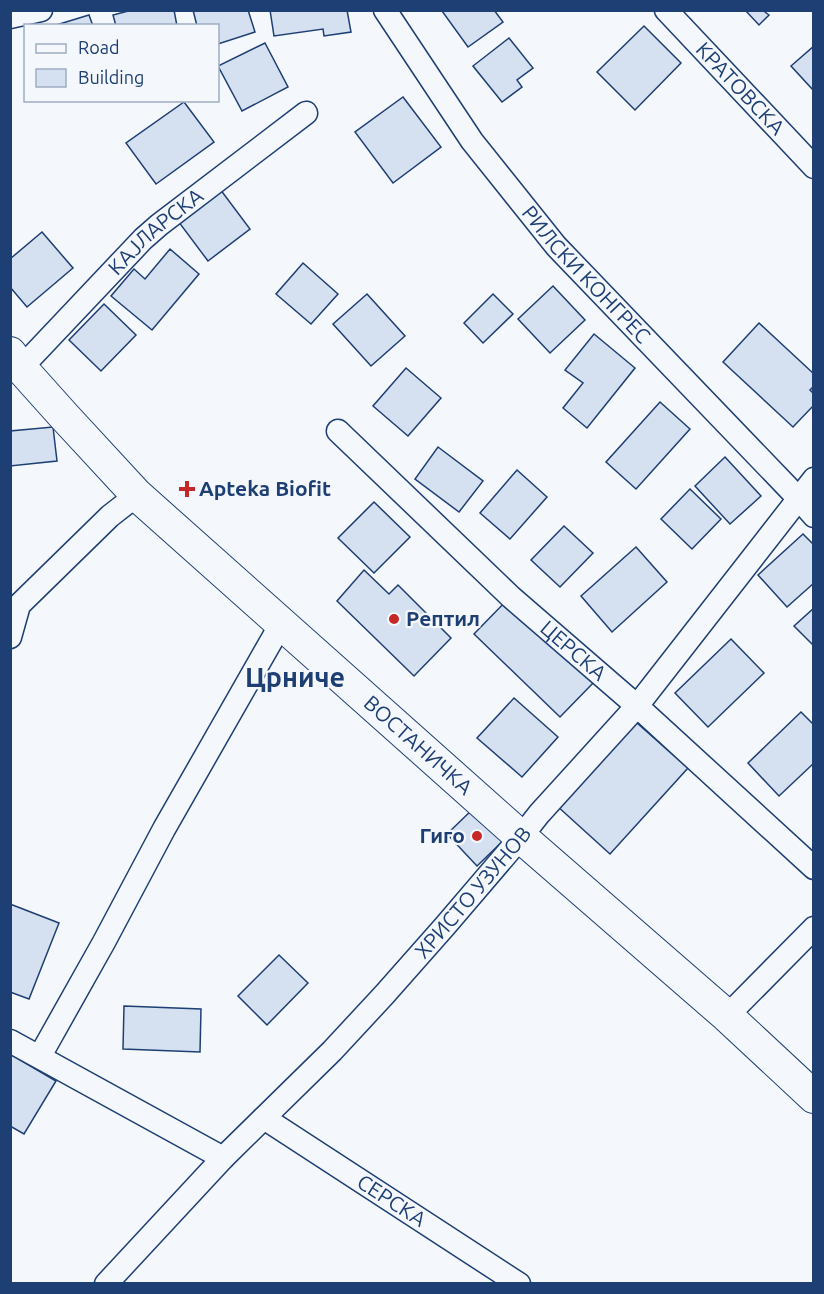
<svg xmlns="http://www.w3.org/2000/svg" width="824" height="1294" viewBox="0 0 824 1294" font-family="Ubuntu,sans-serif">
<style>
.building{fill:#d5e0f0;stroke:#1d3f73;stroke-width:1.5}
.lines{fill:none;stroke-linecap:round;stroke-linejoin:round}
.street-casing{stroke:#1d3f73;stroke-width:25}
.secondary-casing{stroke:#1d3f73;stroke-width:34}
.street{stroke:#f4f7fb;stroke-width:22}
.secondary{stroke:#f4f7fb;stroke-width:32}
.poi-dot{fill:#c62828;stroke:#f4f7fb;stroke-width:2}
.labels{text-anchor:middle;stroke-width:4.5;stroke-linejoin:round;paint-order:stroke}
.street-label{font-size:21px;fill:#1d3f73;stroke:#f4f7fb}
.poi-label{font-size:21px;font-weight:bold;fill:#1d3f73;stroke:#f4f7fb;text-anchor:start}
.district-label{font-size:27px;font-weight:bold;fill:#1d3f73;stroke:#f4f7fb}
</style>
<rect width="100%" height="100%" fill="#f4f7fb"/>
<!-- building -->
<g class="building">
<path d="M132,10H174L177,26H116L113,15Z"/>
<path d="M193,10H248L255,32L218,44V26H197Z"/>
<path d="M270,10H347L351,32L324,36L323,29L274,36Z"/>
<path d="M494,10L503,22L468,47L442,11Z"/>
<path d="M745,10H766L765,12L769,15L759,25Z"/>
<path d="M89,15L93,26H53Z"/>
<path d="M644,26L681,63L635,110L597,72Z"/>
<path d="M509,38L533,68L517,80L522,87L502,102L473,66Z"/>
<path d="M265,43L288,87L242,111L218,66Z"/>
<path d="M814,46V91L791,66Z"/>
<path d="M403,97L441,147L393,183L355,132Z"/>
<path d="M184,102L214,142L156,184L126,143Z"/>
<path d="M217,185L250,229L208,261L175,217Z"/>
<path d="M42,232L73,268L27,307L10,287V259Z"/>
<path d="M170,249L199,274L152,330L111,296L134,269L145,279Z"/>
<path d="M303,263L338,294L311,324L276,294Z"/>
<path d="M553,286L585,320L550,353L518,319Z"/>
<path d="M367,294L405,336L371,366L333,324Z"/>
<path d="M493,294L513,314L483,343L464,323Z"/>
<path d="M104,304L136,335L101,371L69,340Z"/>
<path d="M759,323L814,374V386L810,390L814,394V405L793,427L723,362Z"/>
<path d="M594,334L635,368L587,428L563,408L583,383L565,370Z"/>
<path d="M406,368L441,398L408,436L373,406Z"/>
<path d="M660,402L690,429L636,489L606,462Z"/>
<path d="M53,427L57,461L10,466V431Z"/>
<path d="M438,447L483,481L459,512L415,479Z"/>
<path d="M725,457L761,496L730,524L695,486Z"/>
<path d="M517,470L547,497L510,539L480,513Z"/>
<path d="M690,489L721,519L692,549L661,519Z"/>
<path d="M374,502L410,537L374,573L338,538Z"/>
<path d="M564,526L593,553L560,587L531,560Z"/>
<path d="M803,534L814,545V583L787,607L758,575Z"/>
<path d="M636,547L667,582L612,632L581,596Z"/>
<path d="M364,570L389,594L398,585L451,638L414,676L337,601Z"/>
<path d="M510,597L596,680L560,717L474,634Z"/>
<path d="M814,608V646L794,626Z"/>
<path d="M731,639L764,673L708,727L675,693Z"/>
<path d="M514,698L558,737L522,777L477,738Z"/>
<path d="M801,712L814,725V763L779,796L748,763Z"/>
<path d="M637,723L688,768L610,854L556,805L628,726Z"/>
<path d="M476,806L507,837L477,866L447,834Z"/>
<path d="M10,904L59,923L29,999L10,992Z"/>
<path d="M279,955L308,983L267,1025L238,996Z"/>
<path d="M124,1006L201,1009L200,1052L123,1049Z"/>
<path d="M10,1054L56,1081L24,1134L10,1126Z"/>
</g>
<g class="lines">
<!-- street casing -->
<g class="street-casing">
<g id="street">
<path id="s1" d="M385,10L472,141L556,246L799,499L814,516"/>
<path id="s2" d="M666,10L814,167"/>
<path d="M10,17L41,10"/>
<path id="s3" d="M21,368L143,239L159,225L306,113"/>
<path id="s4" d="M338,431L511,597L637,706L814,868"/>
<path d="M10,637L19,605L110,516L137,495"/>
<path d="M727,1016L814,928"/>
<path d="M10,1041L223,1158"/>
<path d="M40,1056L104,942L164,829L281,624"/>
<path id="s5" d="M264,1118L519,1284"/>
<path id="s6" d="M106,1284L223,1158L332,1051L384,995L445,926L521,837L539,814L637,706L814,479"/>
</g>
</g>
<!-- secondary casing -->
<g class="secondary-casing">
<g id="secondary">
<path id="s7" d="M10,353L21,368L64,416L137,495L521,837L727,1016L814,1097"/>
</g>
</g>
<!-- street -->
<use href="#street" class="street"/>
<!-- secondary -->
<use href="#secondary" class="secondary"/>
</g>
<!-- markers -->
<g class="poi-dot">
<path d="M184 480h6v6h6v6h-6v6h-6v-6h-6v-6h6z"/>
<circle cx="394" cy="619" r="6"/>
<circle cx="477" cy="836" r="6"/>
</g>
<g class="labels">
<!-- street labels -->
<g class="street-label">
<text dy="7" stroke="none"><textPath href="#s2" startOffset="108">КРАТОВСКА</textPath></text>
<text dy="7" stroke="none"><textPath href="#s3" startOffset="192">КАЈЛАРСКА</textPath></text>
<text dy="7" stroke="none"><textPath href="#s1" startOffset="333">РИЛСКИ КОНГРЕС</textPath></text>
<text dy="7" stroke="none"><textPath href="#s4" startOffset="322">ЦЕРСКА</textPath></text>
<text dy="7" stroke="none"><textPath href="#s7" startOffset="567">ВОСТАНИЧКА</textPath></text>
<text dy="7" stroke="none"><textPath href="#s6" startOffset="537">ХРИСТО УЗУНОВ</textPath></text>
<text dy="7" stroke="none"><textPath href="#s5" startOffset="152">СЕРСКА</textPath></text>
</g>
<!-- poi labels -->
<g class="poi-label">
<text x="199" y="496">Apteka Biofit</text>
<text x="406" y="626">Рептил</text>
<text x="465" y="843" text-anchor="end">Гиго</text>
</g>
<!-- district labels -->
<g class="district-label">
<text x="295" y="687">Црниче</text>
</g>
</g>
<!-- border -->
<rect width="824" height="1294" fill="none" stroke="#1d3f73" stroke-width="24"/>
<!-- legend -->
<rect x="24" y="24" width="195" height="78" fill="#f4f7fb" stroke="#9eadc5" stroke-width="1.5"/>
<rect x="36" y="44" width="30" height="9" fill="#f4f7fb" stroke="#9eadc5" stroke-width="1.5"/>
<text x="78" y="54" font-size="18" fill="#1d3f73">Road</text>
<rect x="36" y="69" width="30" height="18" fill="#d5e0f0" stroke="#9eadc5" stroke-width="1.5"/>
<text x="78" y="84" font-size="18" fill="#1d3f73">Building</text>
</svg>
